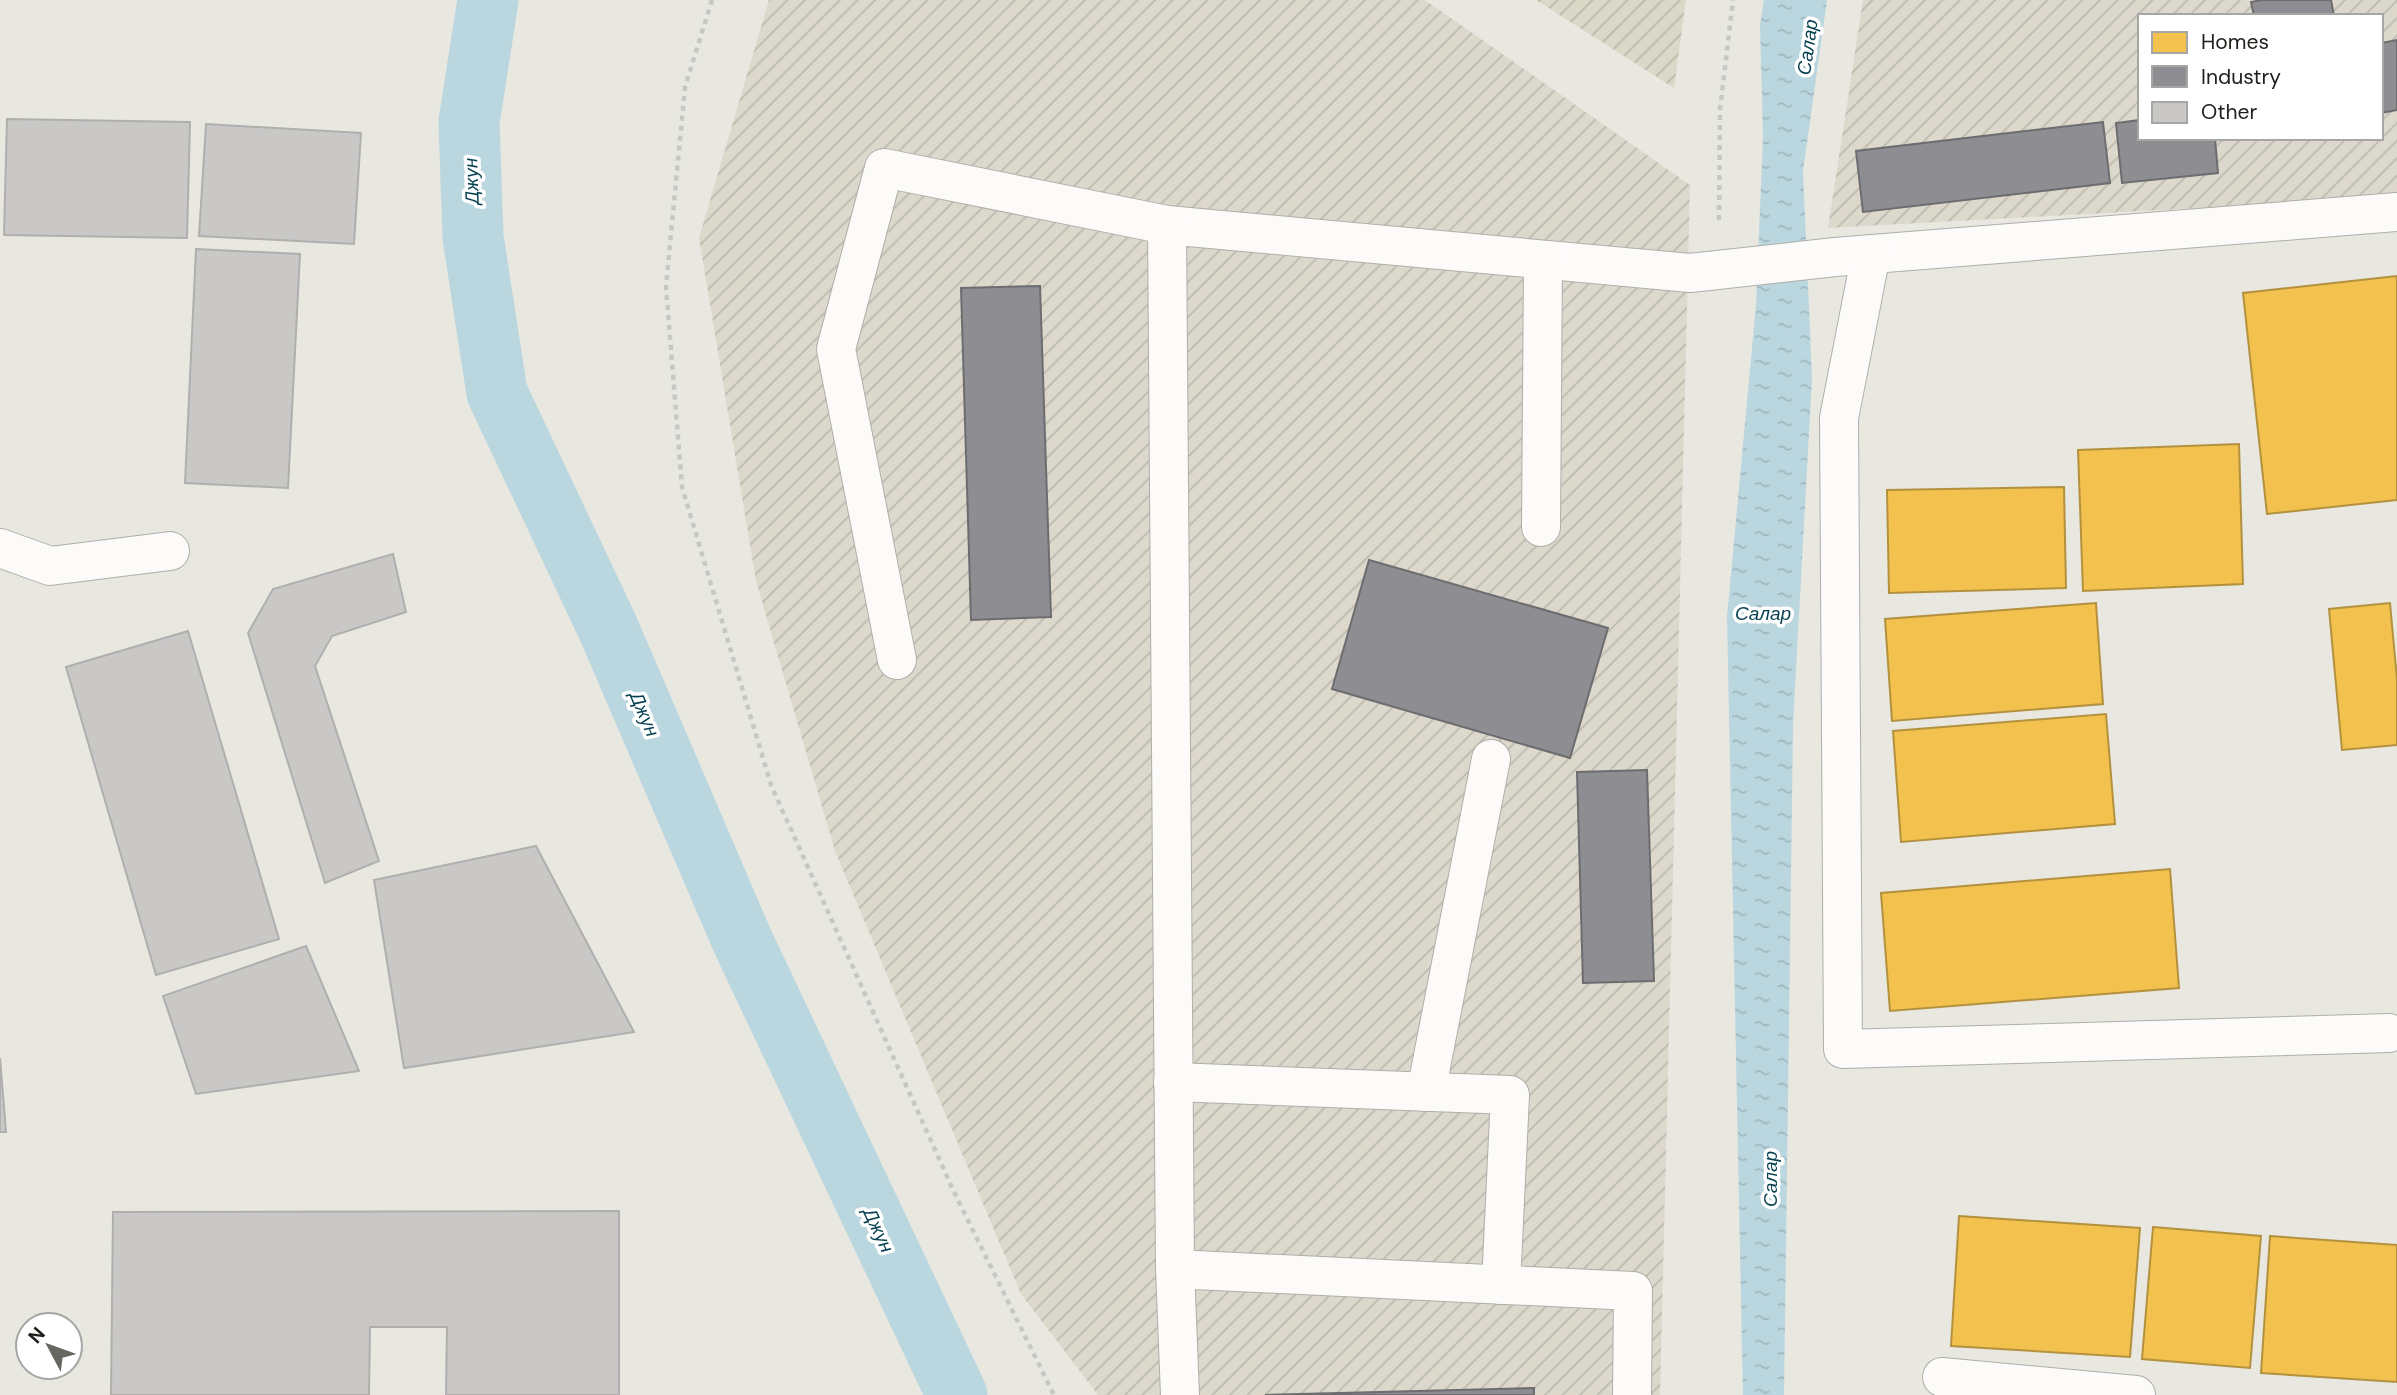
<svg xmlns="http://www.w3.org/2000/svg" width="2397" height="1395" viewBox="0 0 2397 1395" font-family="'DM Sans',sans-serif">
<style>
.industrial{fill:url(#industrial-furrows);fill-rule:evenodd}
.garden{fill:url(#garden-furrows)}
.water{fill:url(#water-ripples)}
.homes{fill:#f2c14e;stroke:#b3913f;stroke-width:2}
.industry{fill:#8d8d92;stroke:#6d6c6f;stroke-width:2}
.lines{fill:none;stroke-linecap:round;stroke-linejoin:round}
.canal{stroke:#bad6df;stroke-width:61}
.building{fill:#c9c8c7;stroke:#b0afad;stroke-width:2}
.minor-casing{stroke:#afaea9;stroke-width:40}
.path{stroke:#c7c7c5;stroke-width:4.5;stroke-dasharray:5 5;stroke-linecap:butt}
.minor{stroke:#fcfbfa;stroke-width:38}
.labels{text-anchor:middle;stroke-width:7;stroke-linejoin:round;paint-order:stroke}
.water-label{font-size:19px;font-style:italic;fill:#053f50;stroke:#fff}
</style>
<defs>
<pattern id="industrial-furrows" width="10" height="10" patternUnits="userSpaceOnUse" patternTransform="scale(1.75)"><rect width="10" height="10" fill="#dcd8cc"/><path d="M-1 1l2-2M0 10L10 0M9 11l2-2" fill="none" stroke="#bcb9af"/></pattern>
<pattern id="garden-furrows" width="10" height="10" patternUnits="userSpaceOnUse" patternTransform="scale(1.75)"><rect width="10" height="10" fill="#d8d9c7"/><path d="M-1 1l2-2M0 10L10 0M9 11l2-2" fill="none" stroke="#b9baaa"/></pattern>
<pattern id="water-ripples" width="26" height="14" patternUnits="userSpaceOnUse" patternTransform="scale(1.75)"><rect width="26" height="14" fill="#bad6df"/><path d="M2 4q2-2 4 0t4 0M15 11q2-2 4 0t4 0" fill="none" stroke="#a0b7bf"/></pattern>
</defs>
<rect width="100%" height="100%" fill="#e8e7e0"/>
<!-- industrial -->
<g class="industrial">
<path d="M769,0H1425L1690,185L1660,1395H1098L1021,1294L835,851L756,581L699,238Z"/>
<path d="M1863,0H2397V197L1828,228ZM2140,16H2381V138H2140Z"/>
</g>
<!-- garden -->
<path class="garden" d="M1536,0H1686L1674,88Z"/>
<!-- water -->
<path class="water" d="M1764,0H1827L1803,171L1812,378L1793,725L1784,1395H1743L1727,617L1756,305L1763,137L1760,25Z"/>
<!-- homes -->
<g class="homes">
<path d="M2397,276V500L2267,514L2243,293Z"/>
<path d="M2239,444L2243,584L2083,591L2078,450Z"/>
<path d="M2064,487L2066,588L1889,593L1887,490Z"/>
<path d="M2096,603L2103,704L1892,721L1885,619Z"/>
<path d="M2390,603L2397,679V745L2342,750L2329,609Z"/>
<path d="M2106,714L2115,824L1901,842L1893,731Z"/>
<path d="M2170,869L2179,988L1890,1011L1881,893Z"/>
<path d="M1959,1216L2140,1228L2130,1357L1951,1346Z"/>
<path d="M2153,1227L2261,1236L2250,1368L2142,1359Z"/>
<path d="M2270,1236L2397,1245V1382L2261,1373Z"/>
</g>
<!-- industry -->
<g class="industry">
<path d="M2262,0H2331L2334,16H2254L2251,2Z"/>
<path d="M2397,40V110L2381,113V43Z"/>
<path d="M2140,120V138H2215L2218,173L2122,183L2116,123Z"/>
<path d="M2103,122L2110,183L1863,212L1856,151Z"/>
<path d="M1040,286L1051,617L971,620L961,288Z"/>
<path d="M1369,560L1608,628L1570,758L1332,689Z"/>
<path d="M1647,770L1654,981L1583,983L1577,772Z"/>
<path d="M1534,1388V1395H1265Z"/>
</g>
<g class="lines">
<!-- canal -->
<path class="canal" d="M488,0L469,122L473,237L497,393L608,628L742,940L957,1395"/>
</g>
<!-- building -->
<g class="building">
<path d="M7,119L190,122L187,238L4,235Z"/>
<path d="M206,124L361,133L354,244L199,236Z"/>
<path d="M196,249L300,254L288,488L185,483Z"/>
<path d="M393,554L406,612L332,636L315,666L379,861L325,883L248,633L273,589Z"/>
<path d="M188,631L279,939L156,975L66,667Z"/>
<path d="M536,846L634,1032L404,1068L374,880Z"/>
<path d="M306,946L359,1071L196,1094L163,996Z"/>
<path d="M0,1058L6,1132H0Z"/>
<path d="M619,1211V1395H446L447,1327H370L369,1395H111L113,1212Z"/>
</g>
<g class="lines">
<!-- minor casing -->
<g class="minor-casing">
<g id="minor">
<path d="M1167,225L1690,273L1835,257L2397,212"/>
<path d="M1871,254L1839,418L1843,1049L2389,1033"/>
<path d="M1541,527L1543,260"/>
<path d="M0,548L50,566L170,551"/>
<path d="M897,660L836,349L884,168L1167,225L1175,1269"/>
<path d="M1173,1082L1510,1095L1501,1285"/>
<path d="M1426,1092L1491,759"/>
<path d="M1942,1377L2136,1395"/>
<path d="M1180,1395L1175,1269L1633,1291L1632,1395"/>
</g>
</g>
<!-- path -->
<g class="path">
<path d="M712,0L685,87L666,287L682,487L771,785L954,1192L1054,1395"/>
<path d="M1719,220L1720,110L1733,0"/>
</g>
<!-- minor -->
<use href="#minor" class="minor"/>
</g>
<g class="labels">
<!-- water labels -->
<g class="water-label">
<text transform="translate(1807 47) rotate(-82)" y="7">Салар</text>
<text transform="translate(471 181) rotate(-92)" y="7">Джун</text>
<text x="1763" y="620">Салар</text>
<text transform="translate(645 714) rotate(67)" y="7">Джун</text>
<text transform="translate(1770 1179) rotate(-90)" y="7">Салар</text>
<text transform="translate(879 1230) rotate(65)" y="7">Джун</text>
</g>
</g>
<!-- legend -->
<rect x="2138" y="14" width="245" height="126" fill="#ffffff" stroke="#a6a6a4" stroke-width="2"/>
<rect x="2152" y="32" width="35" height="21" fill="#f2c14e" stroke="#a6a6a4" stroke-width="2"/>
<text x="2201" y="49" font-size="21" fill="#21201c">Homes</text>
<rect x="2152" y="66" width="35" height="21" fill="#8d8d92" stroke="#a6a6a4" stroke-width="2"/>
<text x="2201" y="84" font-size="21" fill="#21201c">Industry</text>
<rect x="2152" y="102" width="35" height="21" fill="#c9c8c7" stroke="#a6a6a4" stroke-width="2"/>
<text x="2201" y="119" font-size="21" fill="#21201c">Other</text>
<!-- north arrow -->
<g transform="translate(49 1346) rotate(311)"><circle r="33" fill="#ffffff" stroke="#a6a6a4" stroke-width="2"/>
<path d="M0-5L12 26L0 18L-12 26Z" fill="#676661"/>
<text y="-10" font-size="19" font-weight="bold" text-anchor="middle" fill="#21201c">N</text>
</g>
</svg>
